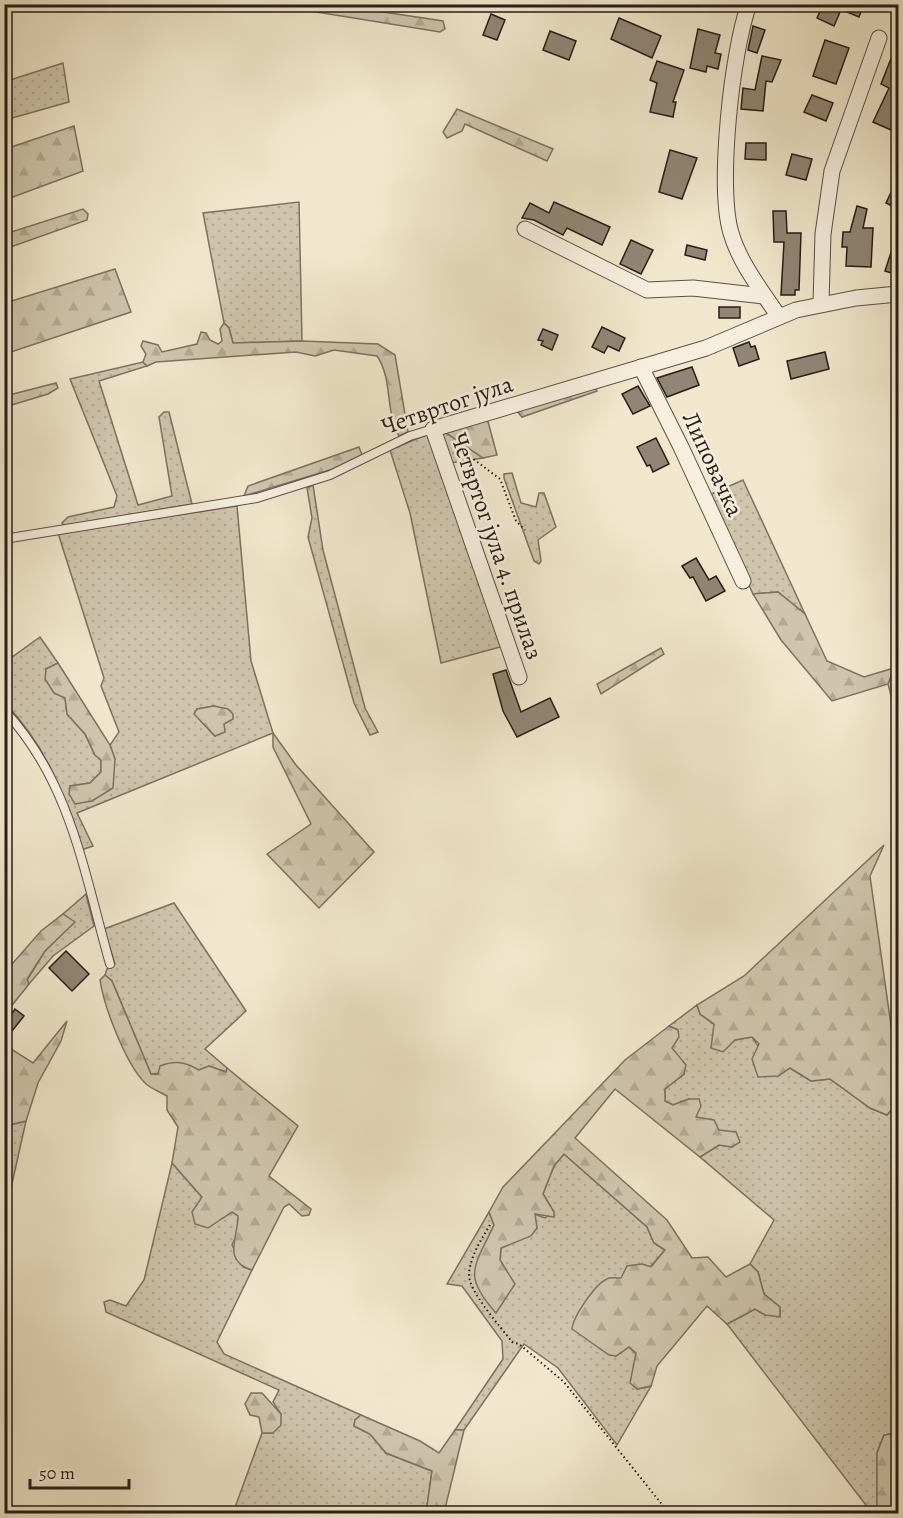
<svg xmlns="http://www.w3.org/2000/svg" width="903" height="1518" viewBox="0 0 903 1518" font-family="Alegreya,serif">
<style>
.grass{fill:url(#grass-dots);stroke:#7c7162;stroke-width:1.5;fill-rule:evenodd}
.forest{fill:url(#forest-firs);stroke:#7c7162;stroke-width:1.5}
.building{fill:#918675;stroke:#281d16;stroke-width:1.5}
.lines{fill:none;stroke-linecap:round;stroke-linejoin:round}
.lane-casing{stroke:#5a5044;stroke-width:10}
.street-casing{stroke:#5a5044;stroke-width:17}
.path{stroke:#281d16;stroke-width:2;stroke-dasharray:1.5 3;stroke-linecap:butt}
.lane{stroke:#f6efde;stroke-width:8}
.street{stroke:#f6efde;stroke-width:15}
.labels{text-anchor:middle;stroke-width:5;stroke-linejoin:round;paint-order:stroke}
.street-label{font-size:24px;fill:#281d16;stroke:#f6efde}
</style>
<defs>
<pattern id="grass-dots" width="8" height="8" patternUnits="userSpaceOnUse" patternTransform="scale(1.5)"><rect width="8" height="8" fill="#cfc5ad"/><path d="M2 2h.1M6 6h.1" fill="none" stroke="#b2a994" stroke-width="1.8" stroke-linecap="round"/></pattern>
<pattern id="forest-firs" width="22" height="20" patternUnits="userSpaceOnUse" patternTransform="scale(1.5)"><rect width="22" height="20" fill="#cfc5ad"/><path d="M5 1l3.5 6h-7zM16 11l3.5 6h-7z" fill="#b2a994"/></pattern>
</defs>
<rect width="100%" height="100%" fill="#f1e7cc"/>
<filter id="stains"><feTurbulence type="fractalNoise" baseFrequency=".00333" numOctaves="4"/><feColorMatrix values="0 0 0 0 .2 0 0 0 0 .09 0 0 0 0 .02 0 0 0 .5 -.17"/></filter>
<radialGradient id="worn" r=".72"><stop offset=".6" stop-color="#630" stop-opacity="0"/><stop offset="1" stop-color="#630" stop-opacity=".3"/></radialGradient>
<!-- grass -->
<g class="grass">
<path d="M63,63L69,102L5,120V71L7,81Z"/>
<path d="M299,202L302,341L233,343L229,328L224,323L203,213Z"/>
<path d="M143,362L147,366L99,381L138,505L172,496L159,417L164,412H169L192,504L65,526L62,523L68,517L114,507L117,496L70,379Z"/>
<path d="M442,430L483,458L450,463L438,432Z"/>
<path d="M428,434L504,646L441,663L410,513L390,450Z"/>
<path d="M512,473L521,503L536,507L539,493H544L556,527L538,540L541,561L539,564L534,561L504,478V474Z"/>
<path d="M743,480L805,614L778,592L753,594L709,495Z"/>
<path d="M313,485L323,550L365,708L378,732L370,735L354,703L308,537L312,518L307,488Z"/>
<path d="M237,506L251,661L273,733L77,813L93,846L81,850C64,793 47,747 5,703L4,663L40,637L58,663L46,669L54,693L65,698L67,714L85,734L95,755L101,760V772L90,783L70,786L76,804L115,759L110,745L119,732L101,686L104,678L58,533ZM214,706L220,709L226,721L215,736L202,722L197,709Z"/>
<path d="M894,668H898V722L888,684Z"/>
<path d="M86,894L94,926L53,956L29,984L27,980L45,951L74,922L63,914Z"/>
<path d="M174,903L246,1011L205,1049L227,1068L226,1072L209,1066L199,1070L151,1074L112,981L105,975L107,969L115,964L104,929Z"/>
<path d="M697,1005L700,1014L735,1040L752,1037L778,1076L790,1068L811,1081L830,1079L870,1108L887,1115L898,1102V1433L884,1435L877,1453V1513H872L727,1324L755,1309L765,1315L780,1316V1307L764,1294L758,1272L750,1264L774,1220L700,1157L719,1145L732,1147L719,1130L696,1117L689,1099L673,1105L665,1101V1089L684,1074L672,1048L678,1030L669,1026Z"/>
<path d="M26,1121L5,1215V1126Z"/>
<path d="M564,1154L647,1227L654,1243L665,1250L650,1267L642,1264L616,1356L629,1347L636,1354L637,1389L651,1386L617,1445L558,1368L524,1344L464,1430H455L503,1359L502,1341L462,1286L447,1284L489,1212L494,1225L479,1256L514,1284L500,1260L501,1248L531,1235L537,1228L534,1214L545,1218L554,1212L543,1194L554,1166Z"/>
<path d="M172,1163L221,1219L232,1212L238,1216V1232L232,1245L243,1267L252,1270L217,1342L224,1354L361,1415L355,1420L354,1426L370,1434L386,1453L432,1471L426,1513H233L262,1433H273L281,1414L273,1402L279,1390L106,1312L104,1302L110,1300L126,1306L144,1280Z"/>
</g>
<!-- forest -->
<g class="forest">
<path d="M249,5H337L443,21L445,29L440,32L298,9Z"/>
<path d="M457,109L553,149L547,161L465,124L462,131L447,138L443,132Z"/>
<path d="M74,126L83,171L5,200V149Z"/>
<path d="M83,209L88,214L87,220L5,249V234Z"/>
<path d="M115,269L131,312L5,354V303Z"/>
<path d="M224,323L229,328L233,343L302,341L378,344L395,355L408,432L399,436C385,412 393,379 377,356L334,350L315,356L296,352L156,362L147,366L143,362L146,354L141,346L143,341L158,345L162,352L197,344L201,332L206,333L210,340L218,344L222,341L220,329Z"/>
<path d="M56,383L58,388L48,394L5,407V396Z"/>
<path d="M594,384L597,391L522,417L516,410Z"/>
<path d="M487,418L497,455L483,458L442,430Z"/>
<path d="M359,447L362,455L333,469L244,496L248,486Z"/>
<path d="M778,592L805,614L827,661L864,677L894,668L888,684L832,701L781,640L753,594Z"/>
<path d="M661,648L664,654L601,694L597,684Z"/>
<path d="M58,663L110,745L115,759L113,788L92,801L75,804L69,794L70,786L90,783L101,772V760L95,755L85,734L67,714L65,698L54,693L45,679L46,669Z"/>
<path d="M214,706L228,709L233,714V719L224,724L225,732L215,736L194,714L197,709Z"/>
<path d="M273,733L296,765L374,852L319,908L267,854L311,824L273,747Z"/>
<path d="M884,845L870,876L898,1075V1102L887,1115L870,1108L830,1079L811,1081L790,1068L778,1076L758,1077L752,1059L759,1044L752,1037L735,1040L723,1052L711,1048L714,1024L700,1014L697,1005L744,976Z"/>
<path d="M63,914L75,922L45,951L27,979L29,984L5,1014V972L41,931Z"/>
<path d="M105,975L112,981L151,1074H158L160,1066C175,1060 185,1062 199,1070L209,1066L226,1072L227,1068L298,1126L269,1176L311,1209L309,1215L302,1216L289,1204L284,1207L252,1270C222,1261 238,1238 238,1216L232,1212L208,1228L195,1224L192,1212L202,1197L172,1163L178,1127L167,1110V1096C160,1092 152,1089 146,1084C126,1065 104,1007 100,980Z"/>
<path d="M67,1021L61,1041L38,1083L26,1121L5,1126V1045L33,1063Z"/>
<path d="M669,1026L678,1030L679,1037L672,1048L686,1065L684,1074L665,1089V1101L673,1105L689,1099H699L701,1106L696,1117L714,1120L719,1130L736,1132L740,1142L732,1147L719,1145L700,1157L615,1089L575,1138L667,1220L692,1258L708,1257L726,1277L750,1264L758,1272L764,1294L780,1307V1317L765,1315L755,1309L727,1324L707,1306L657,1366L651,1386L637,1389L630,1383L636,1353L629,1347L616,1356L609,1355L572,1329C573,1317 595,1284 607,1279C610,1277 617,1278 621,1278L627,1266L642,1264L651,1267L665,1250L654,1243L647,1227L564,1154L554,1166L543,1194L554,1212V1217L535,1214L537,1228L531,1236L501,1248L500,1260L515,1284L496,1313C462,1275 474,1268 494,1225L489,1212L503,1187L625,1060Z"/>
<path d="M251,1393H262L281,1414V1425L273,1433H262L259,1417L250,1415L245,1404Z"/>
<path d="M361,1415L420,1441L439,1453L455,1430H464L444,1513H426L432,1471L386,1453L370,1434L354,1426L355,1420Z"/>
<path d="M898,1433V1513H877V1453L884,1435Z"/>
</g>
<!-- building -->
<g class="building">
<path d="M828,4H864L859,17Z"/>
<path d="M823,5L840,12L834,26L817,18Z"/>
<path d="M491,14L505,20L497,40L483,35Z"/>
<path d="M619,18L661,36L652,58L611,39Z"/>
<path d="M753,26L765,30L757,53L748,50Z"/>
<path d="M698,29L720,35L715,53L721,54L718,69L707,66L706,72L690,68Z"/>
<path d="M550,31L576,41L569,60L543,50Z"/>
<path d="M825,40L849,48L836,84L813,76Z"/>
<path d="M898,41V133L873,122L889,88L881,84Z"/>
<path d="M762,56L781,60L772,82L766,81L763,111L741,109L743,88L755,90Z"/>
<path d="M657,61L684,70L673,102H676L673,117L650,112L657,83L650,80Z"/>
<path d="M812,95L833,103L826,121L804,112Z"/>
<path d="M746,143H766V160L745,159Z"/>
<path d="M670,150L697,158L682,199L659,192Z"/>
<path d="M792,154L812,159L806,180L786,175Z"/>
<path d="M898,178V209L886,203Z"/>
<path d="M554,202L610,227L602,245L567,228L563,235L534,220L522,218L530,203L549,213Z"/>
<path d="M857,206L867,209L863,228H873L871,267L846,266L847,247H842L843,232H850Z"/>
<path d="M773,211H786L787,233H801L799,290H795V295H781L784,242H774Z"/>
<path d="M896,237L898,238V275L885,271Z"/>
<path d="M631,240L653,250L641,274L620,264Z"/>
<path d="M687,245L707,250L705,260L685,255Z"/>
<rect x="719" y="307" width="21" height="11"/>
<path d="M602,327L625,338L619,351L608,346L604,353L592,347Z"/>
<path d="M543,329L558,335L552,350L541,345L543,341L538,340Z"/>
<path d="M749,342L751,347L755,346L759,359L739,366L733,348Z"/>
<path d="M825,352L829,369L791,379L787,361Z"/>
<path d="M692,367L699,385L667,397L657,378Z"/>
<path d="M638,386L650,406L633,414L622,394Z"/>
<path d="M656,438L669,464L653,472L650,465L647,466L637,447Z"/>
<path d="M696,558L709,580L716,576L725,591L706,601L693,577L690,578L682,566Z"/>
<path d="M506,670L521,712L550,698L559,717L517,737L503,711L493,674Z"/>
<path d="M66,951L89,974L72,991L49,968Z"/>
<path d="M15,1009L24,1016L12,1031L4,1025Z"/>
</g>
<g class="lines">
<!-- lane casing -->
<g class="lane-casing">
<g id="lane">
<path d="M4,539L257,498L330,475L410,436L433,429"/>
<path d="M4,710C71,782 84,873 110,964"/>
</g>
</g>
<!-- street casing -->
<g class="street-casing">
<g id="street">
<path d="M749,4C732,51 717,186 731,233C740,264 762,291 779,317"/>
<path d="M525,229L647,290L693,288L764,296"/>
<path d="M821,303L823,234L832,171L879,38"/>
<path d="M641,367L681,447L743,581"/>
<path d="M519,677L433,429L706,348L796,310L856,298L898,294"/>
</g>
</g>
<!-- path -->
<g class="path">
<path d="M452,443L500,479L516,521L525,530"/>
<path d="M490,1225C481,1240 471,1255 469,1273C467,1290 501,1327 512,1342L519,1344L564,1382L664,1507L673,1514"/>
</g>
<!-- lane -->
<use href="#lane" class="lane"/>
<!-- street -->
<use href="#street" class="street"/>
</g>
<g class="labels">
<!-- street labels -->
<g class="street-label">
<text transform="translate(447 405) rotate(-19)" y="8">Четвртог јула</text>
<text transform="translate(713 464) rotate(65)" y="8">Липовачка</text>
<text transform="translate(497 546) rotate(71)" y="8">Четвртог јула 4. прилаз</text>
</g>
</g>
<!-- margin -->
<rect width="903" height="1518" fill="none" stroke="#f1e7cc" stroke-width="24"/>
<rect x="6" y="6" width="891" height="1506" fill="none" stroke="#281d16" stroke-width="3"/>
<rect x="12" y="12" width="879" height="1494" fill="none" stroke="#281d16" stroke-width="1.5"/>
<!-- scale -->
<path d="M30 1479v9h99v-9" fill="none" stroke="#281d16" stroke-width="3"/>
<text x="39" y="1479" font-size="18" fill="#281d16" stroke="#f6efde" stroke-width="4.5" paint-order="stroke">50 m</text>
<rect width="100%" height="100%" filter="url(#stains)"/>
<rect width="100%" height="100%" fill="url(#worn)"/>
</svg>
